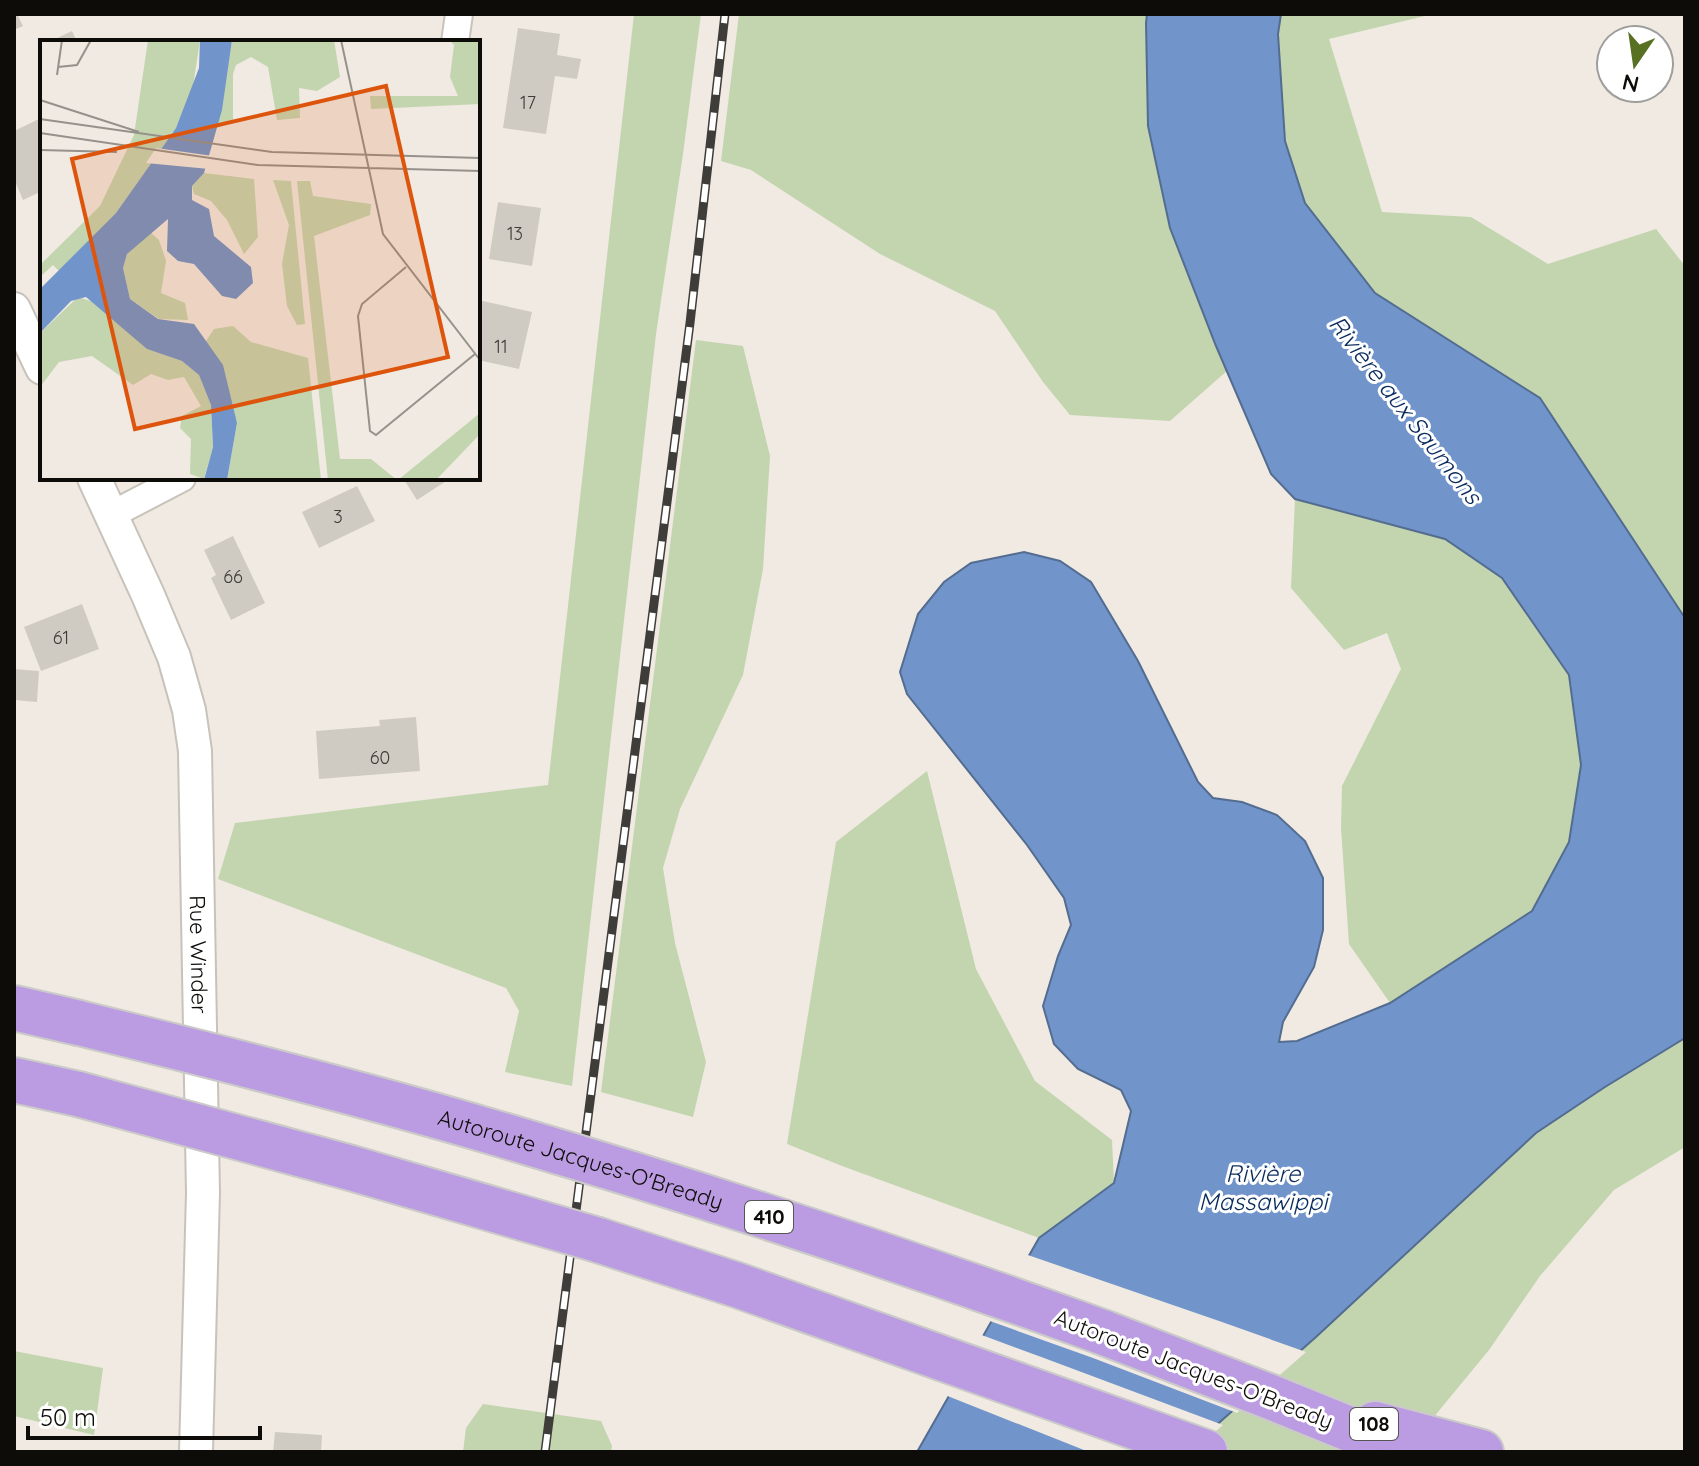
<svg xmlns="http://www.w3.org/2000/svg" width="1699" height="1466" viewBox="0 0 1699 1466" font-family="Quicksand,sans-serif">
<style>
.green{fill:#c3d5af}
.water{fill:#7195ca;stroke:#536c90;stroke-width:2}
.pier{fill:#f0eae2}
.building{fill:#d0cbc2}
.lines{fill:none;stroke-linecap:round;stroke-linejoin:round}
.minor-casing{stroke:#c8c3ba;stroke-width:30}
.tertiary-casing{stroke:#c8c3ba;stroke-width:36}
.motorway-casing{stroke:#cacac9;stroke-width:48}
.minor{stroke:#fff;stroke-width:26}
.tertiary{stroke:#fff;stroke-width:32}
.motorway{stroke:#bb9be2;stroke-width:44}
.rail-casing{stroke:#3f3d39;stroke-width:9}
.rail{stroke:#fff;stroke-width:6;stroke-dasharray:18;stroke-linecap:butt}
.motorway-bridge-casing{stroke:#cacac9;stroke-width:48;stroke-linecap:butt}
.motorway-bridge{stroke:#bb9be2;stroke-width:44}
.labels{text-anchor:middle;stroke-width:6;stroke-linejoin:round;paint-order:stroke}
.number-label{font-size:18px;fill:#3e3c37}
.shield{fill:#fff;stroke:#565553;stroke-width:2}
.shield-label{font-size:20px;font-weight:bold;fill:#0e0c09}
.street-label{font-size:22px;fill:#0e0c09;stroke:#fff}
.water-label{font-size:24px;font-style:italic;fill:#082b5c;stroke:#fff}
.inset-road{fill:none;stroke:#96918b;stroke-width:2}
.view{fill:#dd550c;fill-opacity:0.15;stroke:#dd550c;stroke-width:4}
.inset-edge{fill:none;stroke:#0e0c09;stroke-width:4}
</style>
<rect width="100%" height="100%" fill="#f0eae2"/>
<!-- green -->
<g class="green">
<path d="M634,14H701L683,154L656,334L572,1086L505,1072L519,1011L506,988L218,879L235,823L548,785Z"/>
<path d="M739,14H1147L1146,23L1148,126L1170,228L1216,346L1228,370L1170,421L1070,415L1043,382L995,311L880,254L751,170L721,161Z"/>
<path d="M1281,14H1433L1329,39L1382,212L1471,217L1548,264L1656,229L1685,266V618L1540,398L1375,293L1305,203L1285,141L1278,34Z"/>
<path d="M696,340L743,346L770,456L763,569L743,675L680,809L663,868L675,943L706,1062L693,1117L601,1092Z"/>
<path d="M1295,499L1445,539L1502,577L1569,675L1581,765L1569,842L1532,912L1390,1003L1349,944L1341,828L1342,786L1401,669L1387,633L1344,650L1291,588Z"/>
<path d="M927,771L976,969L1035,1081L1112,1140L1114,1183L1039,1238L842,1166L787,1144L836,842Z"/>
<path d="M1685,1038V1147L1614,1190L1540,1276L1489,1350L1405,1452H1186L1316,1337L1536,1133L1605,1087Z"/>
<path d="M14,1351L103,1368L94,1435L14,1416Z"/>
<path d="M483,1404L601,1421L612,1446L611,1452H463L466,1428Z"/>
</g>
<!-- water -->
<path class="water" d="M1147,14H1281L1278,34L1285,141L1305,203L1375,293L1540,398L1685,618V1038L1605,1087L1536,1133L1316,1337L1186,1452H917L1039,1238L1114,1183L1131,1111L1121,1090L1078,1069L1054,1044L1043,1006L1058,956L1071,925L1064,898L1027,845L907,694L900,672L918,614L944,582L971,563L1024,552L1060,561L1091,582L1138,661L1198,782L1213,798L1242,802L1277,815L1305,841L1323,878V930L1314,967L1283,1022L1279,1042L1297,1041L1390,1003L1532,911L1569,842L1581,765L1569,675L1502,578L1445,539L1295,499L1271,474L1216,346L1170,228L1148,126L1146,23Z"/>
<!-- pier -->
<g class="pier">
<path d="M1025,1254L1222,1322L1306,1352L1237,1413L1093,1358L987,1320Z"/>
<path d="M979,1334L1044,1358L1223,1425L1192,1452H1089L945,1395Z"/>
</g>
<!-- building -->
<g class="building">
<path d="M14,14H17L23,26L14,30Z"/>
<path d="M518,28L560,34L557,55L581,59L577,79L555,76L546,134L503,128Z"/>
<path d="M72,31L77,42H49Z"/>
<path d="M39,119L42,127V191L23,200L14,179V131Z"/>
<path d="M498,202L541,208L532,266L489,259Z"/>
<path d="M478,300L532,312L519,369L478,360Z"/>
<path d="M403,478H451L417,500Z"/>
<path d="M357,486L375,521L319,548L302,512Z"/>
<path d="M233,536L265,603L231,620L211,578L216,575L204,550Z"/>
<path d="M82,604L99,649L41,671L24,627Z"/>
<path d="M14,669L39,671L37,702L14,700Z"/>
<path d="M416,717L420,771L319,779L316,731L380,726L379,720Z"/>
<path d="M275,1432L322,1435L321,1452H273Z"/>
</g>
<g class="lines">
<!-- minor casing -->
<g class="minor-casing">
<g id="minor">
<path d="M455,42L459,14"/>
<path d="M111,515L182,478"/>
</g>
</g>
<!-- tertiary casing -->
<g class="tertiary-casing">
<g id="tertiary">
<path d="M14,309L42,368"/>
<path id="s1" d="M94,478L148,595L174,657L189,710L195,751L203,1193L196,1452"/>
</g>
</g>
<!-- motorway casing -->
<g class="motorway-casing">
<g id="motorway">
<path d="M14,1008L79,1023"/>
<path d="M14,1080L78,1094"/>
<path d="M598,1240L737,1285L1205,1452"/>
<path d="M1102,1332L1268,1396L1406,1452"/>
<path d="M1375,1424L1481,1452"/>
</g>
</g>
<!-- minor -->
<use href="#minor" class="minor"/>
<!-- tertiary -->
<use href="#tertiary" class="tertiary"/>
<!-- motorway -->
<use href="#motorway" class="motorway"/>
<!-- rail casing -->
<g class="rail-casing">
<path id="rail" d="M545,1452L690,323L725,14"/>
</g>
<!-- rail -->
<use href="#rail" class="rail"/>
<!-- motorway-bridge casing -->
<g class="motorway-bridge-casing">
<g id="motorway-bridge">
<path id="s2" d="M79,1023C214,1056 349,1090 482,1129C691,1190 898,1258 1102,1332"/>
<path d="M78,1094L351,1168L598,1240"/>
</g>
</g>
<!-- motorway-bridge -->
<use href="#motorway-bridge" class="motorway-bridge"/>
</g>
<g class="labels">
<!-- number labels -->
<g class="number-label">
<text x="528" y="109">17</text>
<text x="515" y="240">13</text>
<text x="501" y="353">11</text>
<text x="338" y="523">3</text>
<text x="233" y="583">66</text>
<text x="61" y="644">61</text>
<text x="380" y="764">60</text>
</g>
<!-- shield labels -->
<g class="shield">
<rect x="745" y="1201" width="48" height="32" rx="6"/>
<rect x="1350" y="1408" width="48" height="32" rx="6"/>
</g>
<g class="shield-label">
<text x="769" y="1224">410</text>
<text x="1374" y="1431">108</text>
</g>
<!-- street labels -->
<g class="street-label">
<text dy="8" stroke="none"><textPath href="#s1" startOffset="496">Rue Winder</textPath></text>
<text dy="8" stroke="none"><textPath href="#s2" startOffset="520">Autoroute Jacques-O'Bready</textPath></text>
<text transform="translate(1194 1369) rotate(21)" y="8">Autoroute Jacques-O'Bready</text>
</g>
<!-- water labels -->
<g class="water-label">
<text transform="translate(1405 410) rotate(52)" y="8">Rivière aux Saumons</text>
<text x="1263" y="1182">Rivière<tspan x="1263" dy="28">Massawippi</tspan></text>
</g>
</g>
<!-- overview -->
<g transform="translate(40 40)">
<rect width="440" height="440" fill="#f0eae2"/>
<path d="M108,0H160L152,53L136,88L76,173L19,231L13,225L0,237V225L60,166L94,95ZM192,0H294L300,37L277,51L259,48L260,78L237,80L228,27L211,17L196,25L193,34V82L177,88ZM409,0H440V64L331,69L330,56H418L410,37L414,5ZM164,133L214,139L218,197L204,214L187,180L171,161L154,154L152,146ZM233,140L251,141L265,284L257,285L247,266L242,224L249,185ZM257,141H270L273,156L331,164L330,175L274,196L300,419H331L357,440H288ZM109,191L119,200L126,221L121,253L145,263L148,280L119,279L90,259L83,228L87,214ZM38,257L60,264L107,309L142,321L159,335L171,365L173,407L164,439L150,434L151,399L140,388L142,376L161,366L144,337L128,340L111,334L93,345L52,316L19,322L0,347V293ZM193,286L211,302L268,318L281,440H187L197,383L166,301L174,289ZM440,373V394L396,440H358Z" fill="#c3d5af"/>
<path d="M160,0H192L182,70L164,133L152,146V160L169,169L174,196L211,227L213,243L196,259L182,256L154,224L138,221L127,211L128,179L87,214L83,228L90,259L118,279L154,284L183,325L197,383L187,440H164L173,407L171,365L159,335L142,321L107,309L46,257L31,261L0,293V249L76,173L136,88L159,28Z" fill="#7195ca"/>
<path d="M116,108L173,116L169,129L106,123Z" fill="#f0eae2"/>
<path class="inset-road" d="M301,0L343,194L440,320M18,27L37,25L51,0M17,35L22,0M0,60L99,92M0,79L232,112L440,118M0,93L218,125L440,131M0,110L77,112M366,227L322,264L318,276L330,391L336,395L435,314"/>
<path class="view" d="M346,46L408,317L95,389L32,119Z"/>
<rect width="440" height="440" class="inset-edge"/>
</g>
<!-- border -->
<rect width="1699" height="1466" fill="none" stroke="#0e0c09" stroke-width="32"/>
<!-- north arrow -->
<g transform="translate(1635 64) rotate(193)"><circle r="38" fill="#ffffff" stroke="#9f9e9d" stroke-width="2"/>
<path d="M0-6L14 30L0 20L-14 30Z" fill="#587022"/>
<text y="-12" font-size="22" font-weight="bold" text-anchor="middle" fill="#0e0c09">N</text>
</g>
<!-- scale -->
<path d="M28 1426v12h232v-12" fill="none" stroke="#0e0c09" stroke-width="4"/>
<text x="40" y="1426" font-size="24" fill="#0e0c09" stroke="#ffffff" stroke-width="6" paint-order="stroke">50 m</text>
</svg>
